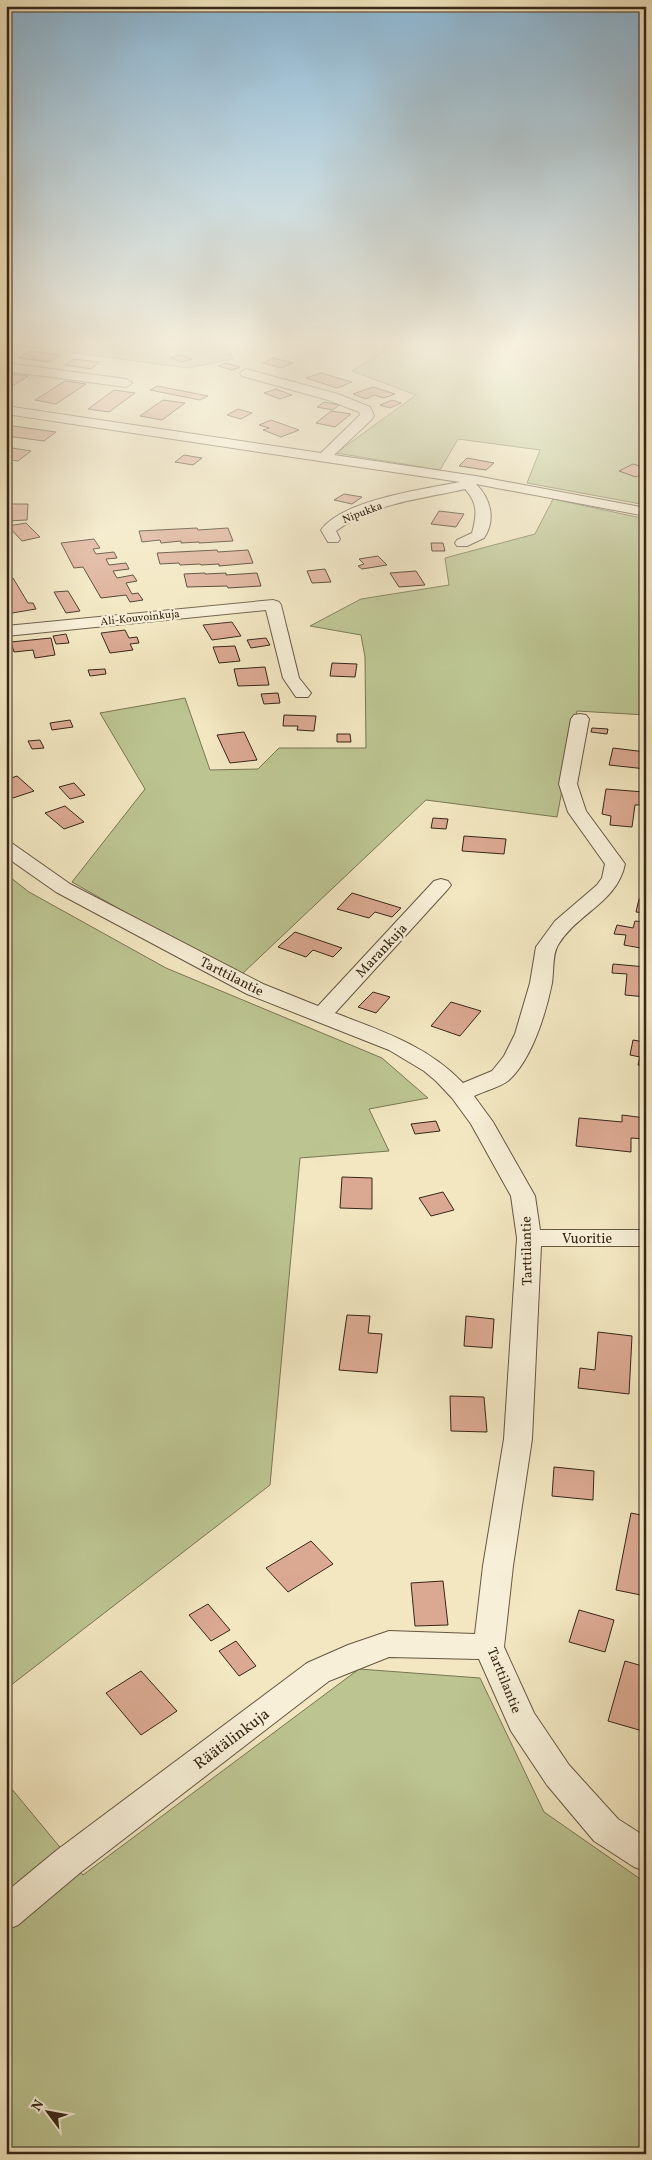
<svg xmlns="http://www.w3.org/2000/svg" width="652" height="2160" viewBox="0 0 652 2160" font-family="Vollkorn,serif">
<style>
.green{fill:#bcc592;stroke:#7a7654}
.building{fill:#dba992;stroke:#372717}
.lines{fill:none;stroke-linecap:round;stroke-linejoin:round}
.minor-casing{stroke:#665742;stroke-width:2}
.highway-casing{stroke:#372717;stroke-width:1}
.minor{fill:#f7efd7;fill-rule:evenodd}
.highway{fill:#f2e7c1;fill-rule:evenodd}
.labels{text-anchor:middle;stroke-width:4.5;stroke-linejoin:round;paint-order:stroke}
.far-street-label{font-size:11px;fill:#372717;stroke:#f7efd7}
.street-label{font-size:14px;fill:#372717;stroke:#f7efd7}
.near-street-label{font-size:16px;fill:#372717;stroke:#f7efd7}
</style>
<rect width="100%" height="100%" fill="#f2e7c1"/>
<filter id="stains"><feTurbulence type="fractalNoise" baseFrequency=".004" numOctaves="4"/><feColorMatrix values="0 0 0 0 .2 0 0 0 0 .09 0 0 0 0 .02 0 0 0 .5 -.17"/></filter>
<radialGradient id="worn" r=".72"><stop offset=".6" stop-color="#630" stop-opacity="0"/><stop offset="1" stop-color="#630" stop-opacity=".3"/></radialGradient>
<!-- green -->
<g class="green">
<path d="M226,343L233,359L188,368L6,344Z"/>
<path d="M385,343H610L646,351V505L527,483L540,450L458,439L440,470L336,453L416,395L352,371L379,354Z"/>
<path d="M553,499L646,519V715L577,711L557,817L426,800L242,974L195,952L72,882L145,789L100,713L185,698L210,770L258,769L279,748H366L365,657L361,635L310,626L361,599L449,585L445,558L535,534Z"/>
<path d="M6,874L29,892L166,968L382,1058L428,1098L369,1109L389,1151L300,1158L270,1485L6,1689Z"/>
<path d="M359,1669L480,1678L544,1812L646,1883V2154H6V1782L83,1875Z"/>
</g>
<!-- building -->
<g class="building">
<path d="M29,351L60,355L50,362L19,358Z"/>
<path d="M181,355L192,359L182,362L171,358Z"/>
<path d="M274,358L293,363L281,368L263,363Z"/>
<path d="M74,359L100,362L91,369L65,365Z"/>
<path d="M226,363L240,367L232,370L218,366Z"/>
<path d="M321,373L352,382L337,388L306,378Z"/>
<path d="M12,374L28,376L6,390V377Z"/>
<path d="M65,381L86,384L56,404L35,400Z"/>
<path d="M157,386L208,396L200,400L150,390Z"/>
<path d="M373,387L395,394L384,398L374,395L366,399L353,394Z"/>
<path d="M276,389L292,395L280,399L264,393Z"/>
<path d="M114,390L135,393L109,412L88,409Z"/>
<path d="M163,400L185,403L162,420L140,416Z"/>
<path d="M392,400L401,403L390,408L380,405Z"/>
<path d="M324,402L339,405L333,410L317,407Z"/>
<path d="M238,409L252,413L241,419L227,415Z"/>
<path d="M331,411L351,414L335,427L316,423Z"/>
<path d="M271,420L299,430L281,437L263,430L269,428L259,425Z"/>
<path d="M6,425L56,432L44,441L6,436Z"/>
<path d="M6,447L31,451L18,461L6,459Z"/>
<path d="M184,455L202,458L193,465L175,462Z"/>
<path d="M467,458L494,463L486,470L459,466Z"/>
<path d="M633,464L646,468V472L636,477L619,471Z"/>
<path d="M344,494L362,497L352,504L334,500Z"/>
<path d="M8,504H28L27,520L6,521Z"/>
<path d="M439,511L464,514L456,527L431,524Z"/>
<path d="M26,523L40,537L22,541L8,526Z"/>
<path d="M197,528L198,530L228,528L233,541L199,543V542L181,543V541L161,543L160,540L142,542L139,531Z"/>
<path d="M94,539L100,548L93,549L96,554L114,552L117,558L106,559L109,565L126,563L129,569L113,571L117,578L133,575L137,581L126,583L132,594L138,593L143,600L130,602L126,595L101,598L83,567L74,568L61,543Z"/>
<path d="M431,543H443L445,551H432Z"/>
<path d="M217,550L218,552L248,550L253,563L219,566V564L201,565L200,564L180,565L179,563L160,564L157,553Z"/>
<path d="M378,556L387,565L362,569L358,566L364,564L359,559Z"/>
<path d="M325,569L331,582L312,583L307,571Z"/>
<path d="M416,571L425,585L399,587L390,573Z"/>
<path d="M205,573V574L226,573V575L257,573L261,586L228,588L227,586L187,587L184,574Z"/>
<path d="M6,576L8,579L13,578L28,603H33L36,609L6,614Z"/>
<path d="M68,591L80,611L66,613L54,592Z"/>
<path d="M232,622L241,636L212,640L203,625Z"/>
<path d="M125,630L129,638L137,637L139,643L130,644L133,650L110,653L101,633Z"/>
<path d="M66,634L69,643L56,644L53,636Z"/>
<path d="M51,638L55,655L35,658L33,650L14,652L11,642Z"/>
<path d="M266,638L270,645L251,648L247,640Z"/>
<path d="M235,646L240,661L219,663L213,647Z"/>
<path d="M332,663L357,664L355,677L330,676Z"/>
<path d="M265,667L269,685L238,686L234,669Z"/>
<path d="M105,669L106,674L90,676L88,670Z"/>
<path d="M278,693L280,703L264,704L261,694Z"/>
<path d="M284,715L316,716L314,731L297,730L298,726H283Z"/>
<path d="M70,720L73,727L52,730L50,723Z"/>
<path d="M592,728L608,729L607,734L591,732Z"/>
<path d="M244,732L257,760L230,763L217,735Z"/>
<path d="M337,734H350L351,742H337Z"/>
<path d="M40,740L44,748L32,749L28,741Z"/>
<path d="M613,748L646,752V769L609,765Z"/>
<path d="M17,776L34,791L13,798L6,793V780Z"/>
<path d="M74,783L85,795L70,799L59,787Z"/>
<path d="M606,789L644,792L642,805H635L632,827L610,825L611,816L602,814Z"/>
<path d="M65,806L84,822L64,829L45,813Z"/>
<path d="M433,818L448,819L446,829L431,828Z"/>
<path d="M464,836L506,839L504,854L462,851Z"/>
<path d="M352,893L401,908L392,917L375,912L369,918L337,909Z"/>
<path d="M639,899L646,900V913L636,912Z"/>
<path d="M635,921L646,922V949L624,945L626,935L614,934L617,925L633,928Z"/>
<path d="M295,932L342,948L333,957L313,950L306,957L278,947Z"/>
<path d="M613,964L646,967V997L625,995L627,974L612,973Z"/>
<path d="M373,992L390,997L376,1013L358,1007Z"/>
<path d="M451,1002L481,1011L460,1036L431,1026Z"/>
<path d="M646,1034V1066L638,1065L640,1057L630,1055L633,1040L644,1042Z"/>
<path d="M622,1115L646,1118V1139L631,1138V1152L576,1146L579,1118L622,1122Z"/>
<path d="M436,1121L440,1131L415,1134L411,1124Z"/>
<path d="M342,1177L372,1178V1209L340,1208Z"/>
<path d="M443,1192L454,1210L431,1216L419,1198Z"/>
<path d="M347,1315L370,1316L368,1333L382,1334L377,1373L339,1370Z"/>
<path d="M466,1316L494,1319L492,1348L464,1346Z"/>
<path d="M598,1332L632,1336L629,1394L578,1388L580,1368L595,1370Z"/>
<path d="M450,1396L484,1397L487,1432L451,1431Z"/>
<path d="M554,1467L594,1471L593,1500L552,1496Z"/>
<path d="M631,1513L646,1516V1596L616,1590Z"/>
<path d="M311,1541L333,1564L288,1592L266,1568Z"/>
<path d="M443,1581L448,1625L415,1626L411,1583Z"/>
<path d="M208,1604L230,1630L211,1641L189,1615Z"/>
<path d="M579,1610L614,1620L605,1652L569,1642Z"/>
<path d="M236,1641L256,1666L239,1676L219,1651Z"/>
<path d="M625,1661L646,1667V1732L608,1721Z"/>
<path d="M141,1671L177,1711L141,1735L106,1693Z"/>
</g>
<g class="lines">
<!-- minor casing -->
<g class="minor-casing">
<g id="minor">
<path d="M6,363L126,379L132,383L126,387L6,371Z"/>
<path d="M246,369L338,394L370,407L374,416L372,419L334,455L476,476L646,508V516L476,484C491,499 496,520 484,538L467,546H457L455,543L457,540L472,533C477,515 478,503 465,489C421,499 373,503 336,531L340,539L338,542H328L321,530C342,500 425,489 460,482L6,414V406L321,453L360,415L359,412L328,400L242,376L240,373Z"/>
<path d="M273,600L279,602L281,605L299,678L311,693L308,697H296L283,678L266,610L6,636V626Z"/>
<path d="M580,714L586,715L589,719L577,784L586,811L625,864C617,903 577,913 558,945C552,955 554,971 552,983C546,1013 532,1059 509,1080C501,1087 484,1091 474,1096L493,1122L535,1196L540,1230H646V1246H541L532,1439L513,1566L504,1647L534,1713L569,1765L618,1819L646,1837V1871L634,1867L594,1841L547,1785L511,1731L479,1659L389,1657L329,1681L81,1872L18,1925L6,1930V1892L57,1850L307,1663L348,1645L389,1631L475,1634L483,1566L504,1439L517,1238L511,1196L471,1124L452,1098L436,1081L424,1071L389,1050L247,994L56,892L6,857V842L13,844L70,884L263,984L318,1006L434,881L441,879L448,881L451,885L448,889L335,1013C382,1031 428,1046 463,1083L492,1071L504,1056L515,1034L530,983L536,947L555,921L597,885L602,878L605,864L568,812L559,784L571,719L574,715Z"/>
</g>
</g>
<!-- highway casing -->
<g class="highway-casing">
<path id="highway" d="M634,343H646V348L636,346Z"/>
</g>
<!-- minor -->
<use href="#minor" class="minor"/>
<!-- highway -->
<use href="#highway" class="highway"/>
</g>
<!-- sky -->
<linearGradient id="sky" x2="0" y2="1"><stop stop-color="#8bb8d7"/><stop offset="0.53" stop-color="#f9f4e3"/><stop offset="1" stop-color="#f9f4e3" stop-opacity="0"/></linearGradient>
<rect width="652" height="646" fill="url(#sky)"/>
<g class="labels">
<!-- far-street labels -->
<g class="far-street-label">
<text transform="translate(362 512) rotate(-21)" y="4">Nipukka</text>
<text transform="translate(140 617) rotate(-6)" y="4">Ali-Kouvoinkuja</text>
</g>
<!-- street labels -->
<g class="street-label">
<text transform="translate(381 950) rotate(-47)" y="5">Marankuja</text>
<text transform="translate(232 976) rotate(27)" y="5">Tarttilantie</text>
<text x="587" y="1243">Vuoritie</text>
<text transform="translate(526 1251) rotate(-91)" y="5">Tarttilantie</text>
<text transform="translate(505 1680) rotate(68)" y="5">Tarttilantie</text>
</g>
<!-- near-street labels -->
<g class="near-street-label">
<text transform="translate(231 1738) rotate(-37)" y="6">Räätälinkuja</text>
</g>
</g>
<!-- margin -->
<rect width="652" height="2160" fill="none" stroke="#f2e7c1" stroke-width="25"/>
<rect x="8" y="8" width="637" height="2145" fill="none" stroke="#372717" stroke-width="2.5"/>
<rect x="12" y="12" width="627" height="2135" fill="none" stroke="#372717"/>
<!-- north arrow -->
<g transform="translate(48 2112) rotate(302)" stroke="#f7efd7" stroke-width="4" paint-order="stroke">
<path d="M0-4L9 19L0 12L-9 19Z" fill="#372717"/>
<text y="-8" font-size="14" font-weight="bold" text-anchor="middle" fill="#372717">N</text>
</g>
<rect width="100%" height="100%" filter="url(#stains)"/>
<rect width="100%" height="100%" fill="url(#worn)"/>
</svg>
